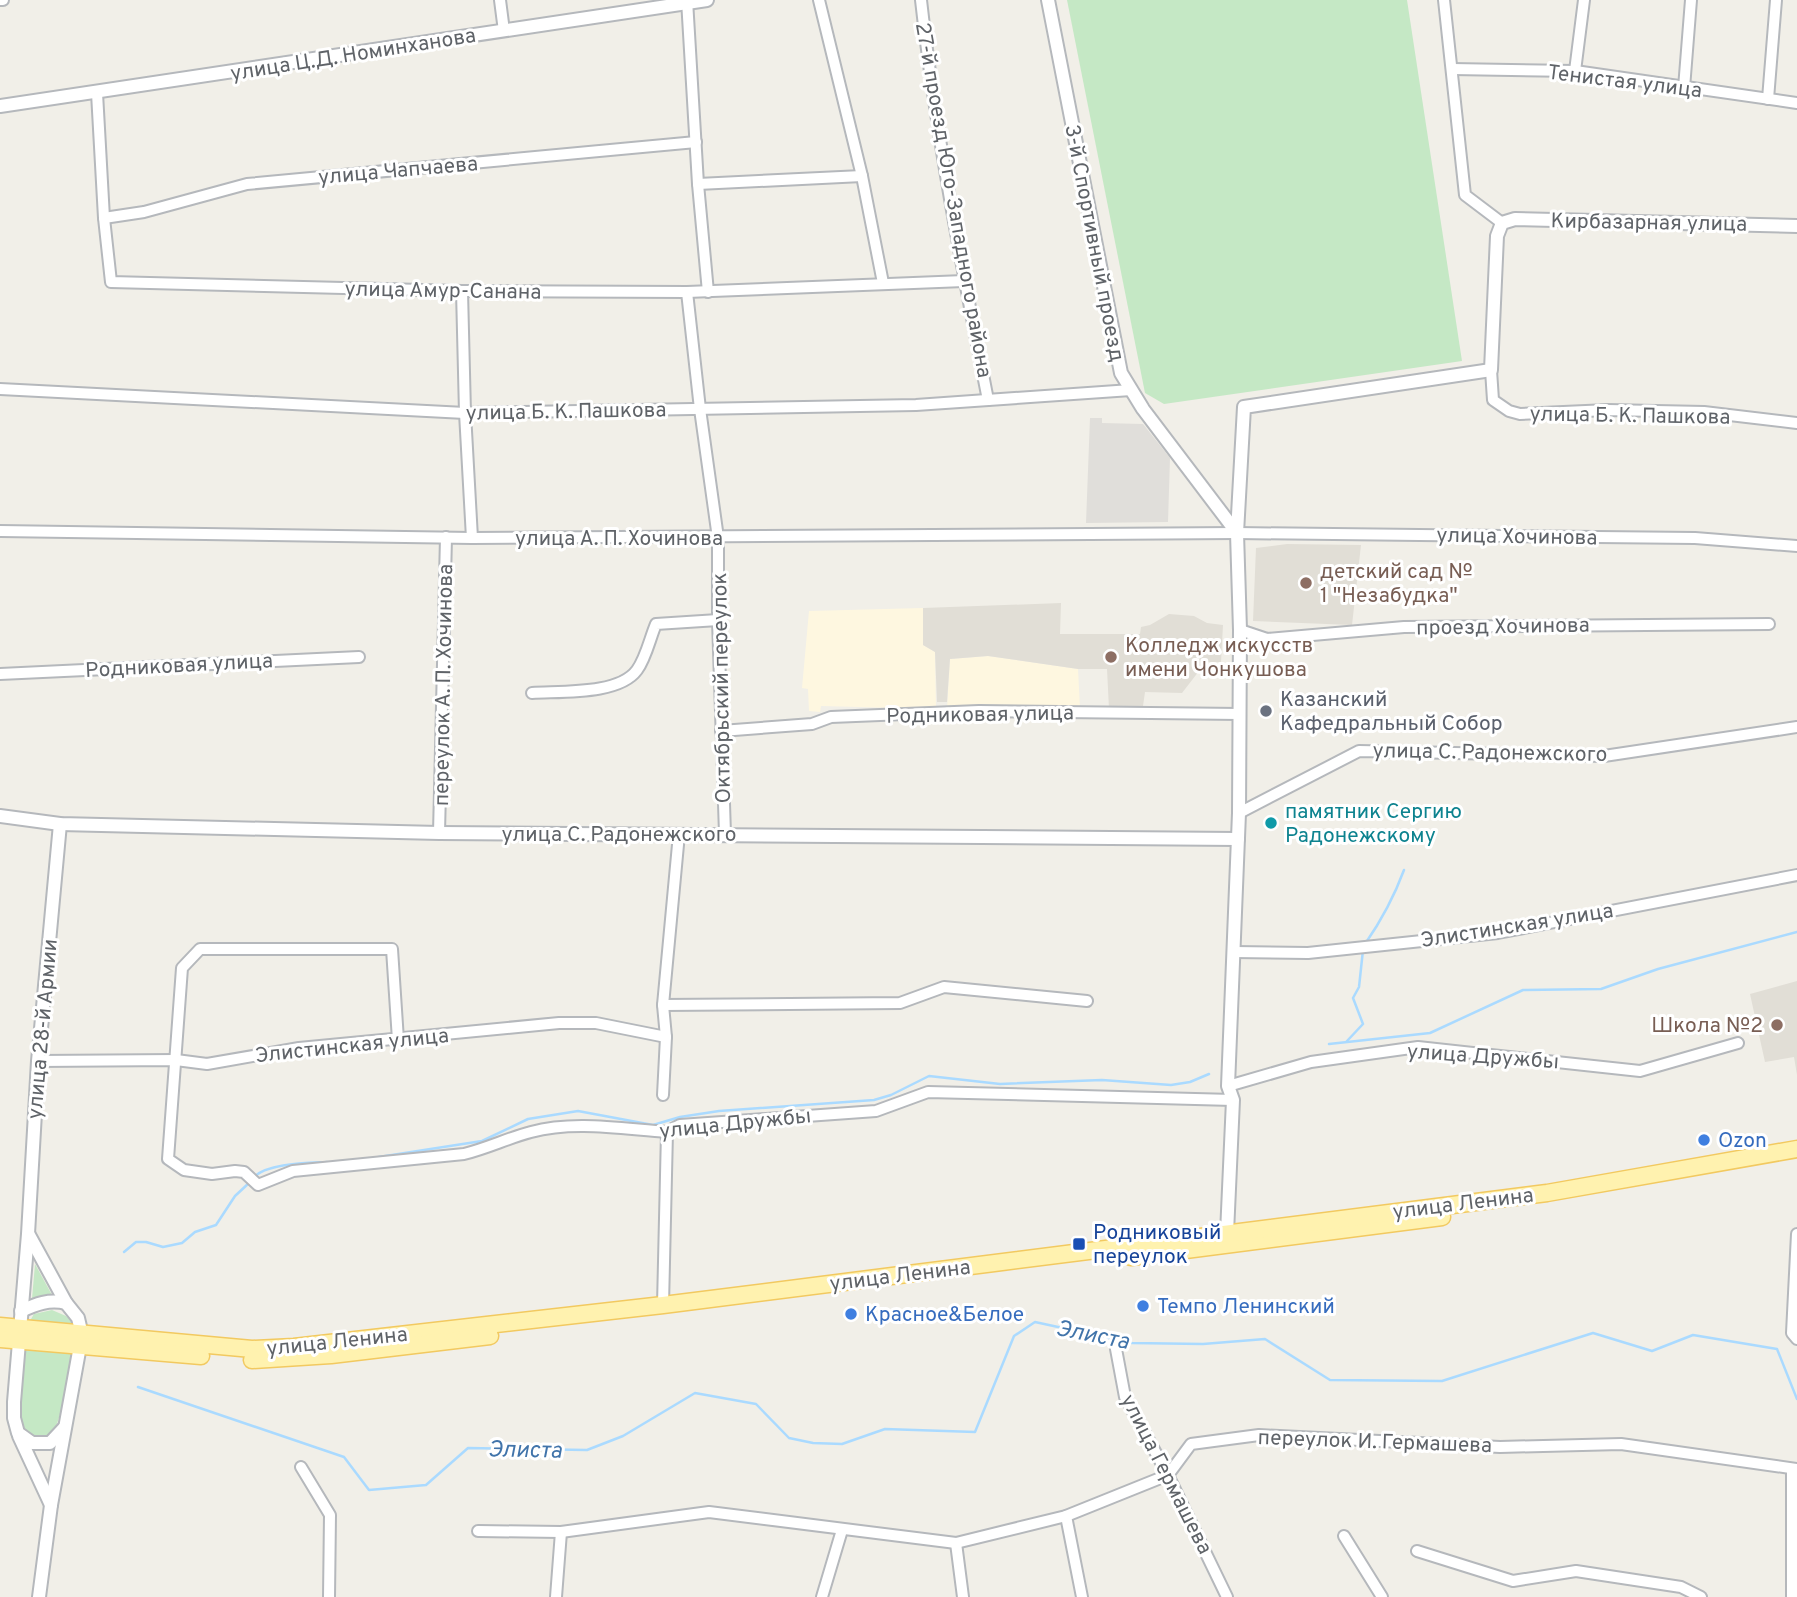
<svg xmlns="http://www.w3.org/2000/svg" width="1797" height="1597" viewBox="0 0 1797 1597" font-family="Overpass,sans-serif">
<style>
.commercial{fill:#fef7e0}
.industrial{fill:#e0deda}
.education{fill:#e1ded6}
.green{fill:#c5e8c5}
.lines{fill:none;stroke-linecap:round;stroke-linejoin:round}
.stream{stroke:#aadaff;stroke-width:2.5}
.minor-casing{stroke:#b5b8bc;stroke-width:14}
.tertiary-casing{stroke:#b5b8bc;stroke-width:16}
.primary-casing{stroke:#f2c960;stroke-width:19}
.minor{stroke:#fff;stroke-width:10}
.tertiary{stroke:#fff;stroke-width:12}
.primary{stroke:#fff2af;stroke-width:16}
.education-dot{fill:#8d6e63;stroke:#fff;stroke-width:2.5}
.worship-dot{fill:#6b7280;stroke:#fff;stroke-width:2.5}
.culture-dot{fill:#0f9aa8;stroke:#fff;stroke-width:2.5}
.shop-dot{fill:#3f7fe0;stroke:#fff;stroke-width:2.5}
.transit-dot{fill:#1a4fb4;stroke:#fff;stroke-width:2.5}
.labels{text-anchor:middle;stroke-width:6;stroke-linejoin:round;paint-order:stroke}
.street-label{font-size:21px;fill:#5f6368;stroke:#fff}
.education-label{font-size:21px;fill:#785e54;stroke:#fff;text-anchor:start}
.worship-label{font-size:21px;fill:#5b616d;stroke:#fff;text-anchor:start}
.culture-label{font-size:21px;fill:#0d838f;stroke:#fff;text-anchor:start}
.shop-label{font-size:21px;fill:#366cbe;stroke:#fff;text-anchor:start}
.transit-label{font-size:21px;fill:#164399;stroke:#fff;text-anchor:start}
.water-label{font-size:23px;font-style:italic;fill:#4174aa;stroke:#fff}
</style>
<rect width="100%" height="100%" fill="#f1efe8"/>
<!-- commercial -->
<g class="commercial">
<path d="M923,608V645L935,652L936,709L821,706L820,712L809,711L808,689L802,688L809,611Z"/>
<path d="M988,656L1078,669L1080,708L947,709L950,659Z"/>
</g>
<!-- industrial -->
<path class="industrial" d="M1090,418H1102V423L1143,424L1170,458L1168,522L1086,523Z"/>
<!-- education -->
<g class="education">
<path d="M1287,544L1361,545L1352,625L1253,621L1256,548Z"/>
<path d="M1061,603L1060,634H1140L1141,627L1150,625L1169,614L1194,616L1207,623L1223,625L1221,662H1206L1182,693L1145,692L1143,706L1109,709L1107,669H1078L988,656L950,659L947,702H937L935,652L923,645V608Z"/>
<path d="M1797,981V1075L1794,1057L1765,1062L1750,994Z"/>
</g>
<!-- green -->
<g class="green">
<path d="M1067,0H1407L1462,361L1164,404L1145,393Z"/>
<path d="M35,1264L52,1295L32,1299Z"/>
<path d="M52,1310L66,1316L75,1325L28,1324L34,1314Z"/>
<path d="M24,1347L74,1353C70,1367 61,1421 54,1430C46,1442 34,1438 24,1432L19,1413Z"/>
</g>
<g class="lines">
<!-- stream -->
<g class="stream">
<path d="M1365,944C1381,921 1394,897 1404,870"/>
<path d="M1347,1041L1363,1024L1353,998L1359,987L1363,950"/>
<path d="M1329,1044L1430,1033L1523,990L1601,989L1658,969L1797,932"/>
<path d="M379,1157L482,1141L528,1119L578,1111L653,1125L680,1117L719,1111L874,1100L891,1095L929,1076L1000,1084L1102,1080L1171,1085L1190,1082L1209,1074"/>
<path d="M253,1178C266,1163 308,1163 327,1162"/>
<path d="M124,1252L136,1242H146L163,1247L182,1243L195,1232L216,1225L235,1196L249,1183"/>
<path d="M138,1387L344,1457L369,1490L426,1485L468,1448L587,1450L623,1436L695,1393L756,1404L789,1438L813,1443L842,1444L885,1429L975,1432L1014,1336L1035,1322L1132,1343L1203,1344L1265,1339L1330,1380L1442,1381L1593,1333L1652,1351L1693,1335L1777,1349L1797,1399"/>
</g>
<!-- minor casing -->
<g class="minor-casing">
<g id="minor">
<path d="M0,0H3"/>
<path d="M500,0L504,31"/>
<path d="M687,0L698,184L708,292"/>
<path d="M819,0L862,176L883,283"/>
<path d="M921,0C936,135 962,268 988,400"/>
<path d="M1444,0L1465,195L1502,223"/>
<path d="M1452,69L1575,71L1797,103"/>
<path d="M1575,71L1584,0"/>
<path d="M1684,88L1691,0"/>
<path d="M97,93L104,218L111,282L462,291L687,292L964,281"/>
<path d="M1768,99L1776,0"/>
<path d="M698,184L862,176"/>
<path d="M104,218L144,212L247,184L696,142"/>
<path d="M462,291L465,413L472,538"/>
<path d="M687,292L700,409L718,538V620L725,834"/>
<path d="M1491,370L1493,400L1509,411L1520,414L1608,410L1704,412L1797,423"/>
<path d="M0,389L465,413L916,405L1131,390"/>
<path d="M0,531L472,538L1237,533L1695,538L1797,546"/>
<path d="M1240,630L1267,639L1404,627L1769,624"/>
<path d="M0,674L359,657"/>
<path d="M532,693C561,691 619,695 637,670C646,658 650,638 656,624L718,620"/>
<path d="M721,731L812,724L831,717L979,711L1240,714"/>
<path d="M1239,813L1359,751L1604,756L1797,727"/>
<path d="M439,833L446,537"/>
<path d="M1234,952L1308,953L1498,933L1797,875"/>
<path d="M663,1005L900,1003L944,987L1087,1001"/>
<path d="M398,1040L392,949H200L182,968L168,1159L184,1170L212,1174L235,1171L244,1172L258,1185L293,1171L464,1154C488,1148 508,1138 531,1132C574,1120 623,1129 667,1132L680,1125L876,1111L928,1092L1233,1100"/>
<path d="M38,1061L176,1060L207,1064L299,1048L559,1023H596L666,1037"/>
<path d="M1228,1086L1311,1062L1418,1047L1640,1071L1738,1043"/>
<path d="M663,1095L666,1037L663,1005L679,834"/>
<path d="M1797,1234L1792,1333L1797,1339"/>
<path d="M663,1305L667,1132"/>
<path d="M1116,1349L1125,1397L1168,1475L1227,1597"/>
<path d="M301,1467L330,1515L329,1597"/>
<path d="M1066,1516L1082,1597"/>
<path d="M478,1531L561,1532L709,1512L956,1543L1066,1516L1168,1475L1191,1444L1259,1435L1500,1447L1621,1444L1797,1469"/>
<path d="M1344,1536L1382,1597"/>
<path d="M956,1543L963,1597"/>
<path d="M1417,1551L1513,1581L1576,1571L1681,1587L1701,1597"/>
<path d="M556,1597L561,1532"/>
<path d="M822,1597L842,1530"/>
<path d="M1792,1597V1470"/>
</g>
</g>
<!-- tertiary casing -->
<g class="tertiary-casing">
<g id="tertiary">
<path d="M1048,0L1121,373L1143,409L1237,533"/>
<path d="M0,106L707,0"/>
<path d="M0,816L60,824L439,833L1238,839"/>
<path d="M60,824L38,1061L28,1234L14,1402V1418L18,1433L32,1443H50L64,1428"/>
<path d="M1227,1233L1233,1100L1228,1086L1239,813L1240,630L1237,533L1244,407L1491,370L1497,236L1502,223L1515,219L1797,226"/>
<path d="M29,1235L66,1303L78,1318L82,1335L51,1505L39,1597"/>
<path d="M21,1311C36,1304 49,1299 66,1303"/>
<path d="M19,1436L51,1505"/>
</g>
</g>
<!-- primary casing -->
<g class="primary-casing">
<g id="primary">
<path d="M1131,1257L1442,1217"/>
<path d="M0,1326L252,1349L294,1347L663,1305L1547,1193L1797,1149"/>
<path d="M0,1339L201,1356"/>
<path d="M252,1360L331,1355L490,1336"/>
</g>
</g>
<!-- minor -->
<use href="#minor" class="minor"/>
<!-- tertiary -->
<use href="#tertiary" class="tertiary"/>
<!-- primary -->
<use href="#primary" class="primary"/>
</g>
<!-- markers -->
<g class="education-dot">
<circle cx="1306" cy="583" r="7"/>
<circle cx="1111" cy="657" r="7"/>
<circle cx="1777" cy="1025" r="7"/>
</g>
<circle class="worship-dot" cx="1266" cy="711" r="7"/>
<circle class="culture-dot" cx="1271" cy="823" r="7"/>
<g class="shop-dot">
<circle cx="1704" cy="1140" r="7"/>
<circle cx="1143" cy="1306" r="7"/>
<circle cx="851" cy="1314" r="7"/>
</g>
<rect class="transit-dot" x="1072" y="1237" width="14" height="14" rx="3.5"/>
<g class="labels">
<!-- street labels -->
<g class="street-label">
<text transform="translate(353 54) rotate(-9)" y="7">улица Ц.Д. Номинханова</text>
<text transform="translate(1625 81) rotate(7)" y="7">Тенистая улица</text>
<text transform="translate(398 170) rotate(-5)" y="7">улица Чапчаева</text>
<text transform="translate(954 200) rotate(80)" y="7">27-й проезд Юго-Западного района</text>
<text transform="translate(1649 222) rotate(1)" y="7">Кирбазарная улица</text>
<text transform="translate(1095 243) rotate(79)" y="7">3-й Спортивный проезд</text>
<text transform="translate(443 290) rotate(1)" y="7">улица Амур-Санана</text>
<text transform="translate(566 411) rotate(-1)" y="7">улица Б. К. Пашкова</text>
<text transform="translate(1630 415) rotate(1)" y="7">улица Б. К. Пашкова</text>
<text transform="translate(1517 536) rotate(1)" y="7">улица Хочинова</text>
<text x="619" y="545">улица А. П. Хочинова</text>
<text transform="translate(1503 626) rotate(-1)" y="7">проезд Хочинова</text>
<text transform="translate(179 665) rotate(-3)" y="7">Родниковая улица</text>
<text transform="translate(443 685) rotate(-89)" y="7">переулок А. П. Хочинова</text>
<text transform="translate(721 688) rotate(-91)" y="7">Октябрьский переулок</text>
<text transform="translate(980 714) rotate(-1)" y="7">Родниковая улица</text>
<text transform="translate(1490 752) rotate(1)" y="7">улица С. Радонежского</text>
<text x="619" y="841">улица С. Радонежского</text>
<text transform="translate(1517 925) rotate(-9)" y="7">Элистинская улица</text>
<text transform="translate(42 1029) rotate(-85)" y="7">улица 28-й Армии</text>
<text transform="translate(352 1045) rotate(-6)" y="7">Элистинская улица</text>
<text transform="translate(1483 1056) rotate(4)" y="7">улица Дружбы</text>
<text transform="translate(735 1123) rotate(-6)" y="7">улица Дружбы</text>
<text transform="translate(1463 1203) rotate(-7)" y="7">улица Ленина</text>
<text transform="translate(900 1275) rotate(-7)" y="7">улица Ленина</text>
<text transform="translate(337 1341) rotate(-6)" y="7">улица Ленина</text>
<text transform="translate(1375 1441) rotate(2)" y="7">переулок И. Гермашева</text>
<text transform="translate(1167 1474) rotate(63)" y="7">улица Гермашева</text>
</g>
<!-- education labels -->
<g class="education-label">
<text x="1320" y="578">детский сад №<tspan x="1320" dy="24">1 "Незабудка"</tspan></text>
<text x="1125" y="652">Колледж искусств<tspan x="1125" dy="24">имени Чонкушова</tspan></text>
<text x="1763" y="1032" text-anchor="end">Школа №2</text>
</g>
<!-- worship labels -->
<g class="worship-label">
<text x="1280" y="706">Казанский<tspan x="1280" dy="24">Кафедральный Собор</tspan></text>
</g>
<!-- culture labels -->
<g class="culture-label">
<text x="1285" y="818">памятник Сергию<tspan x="1285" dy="24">Радонежскому</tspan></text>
</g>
<!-- shop labels -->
<g class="shop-label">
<text x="1718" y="1147">Ozon</text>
<text x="1157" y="1313">Темпо Ленинский</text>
<text x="865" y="1321">Красное&amp;Белое</text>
</g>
<!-- transit labels -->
<g class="transit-label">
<text x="1093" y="1239">Родниковый<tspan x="1093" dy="24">переулок</tspan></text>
</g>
<!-- water labels -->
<g class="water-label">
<text transform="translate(1093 1334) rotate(11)" y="8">Элиста</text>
<text transform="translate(525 1449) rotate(1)" y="8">Элиста</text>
</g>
</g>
</svg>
